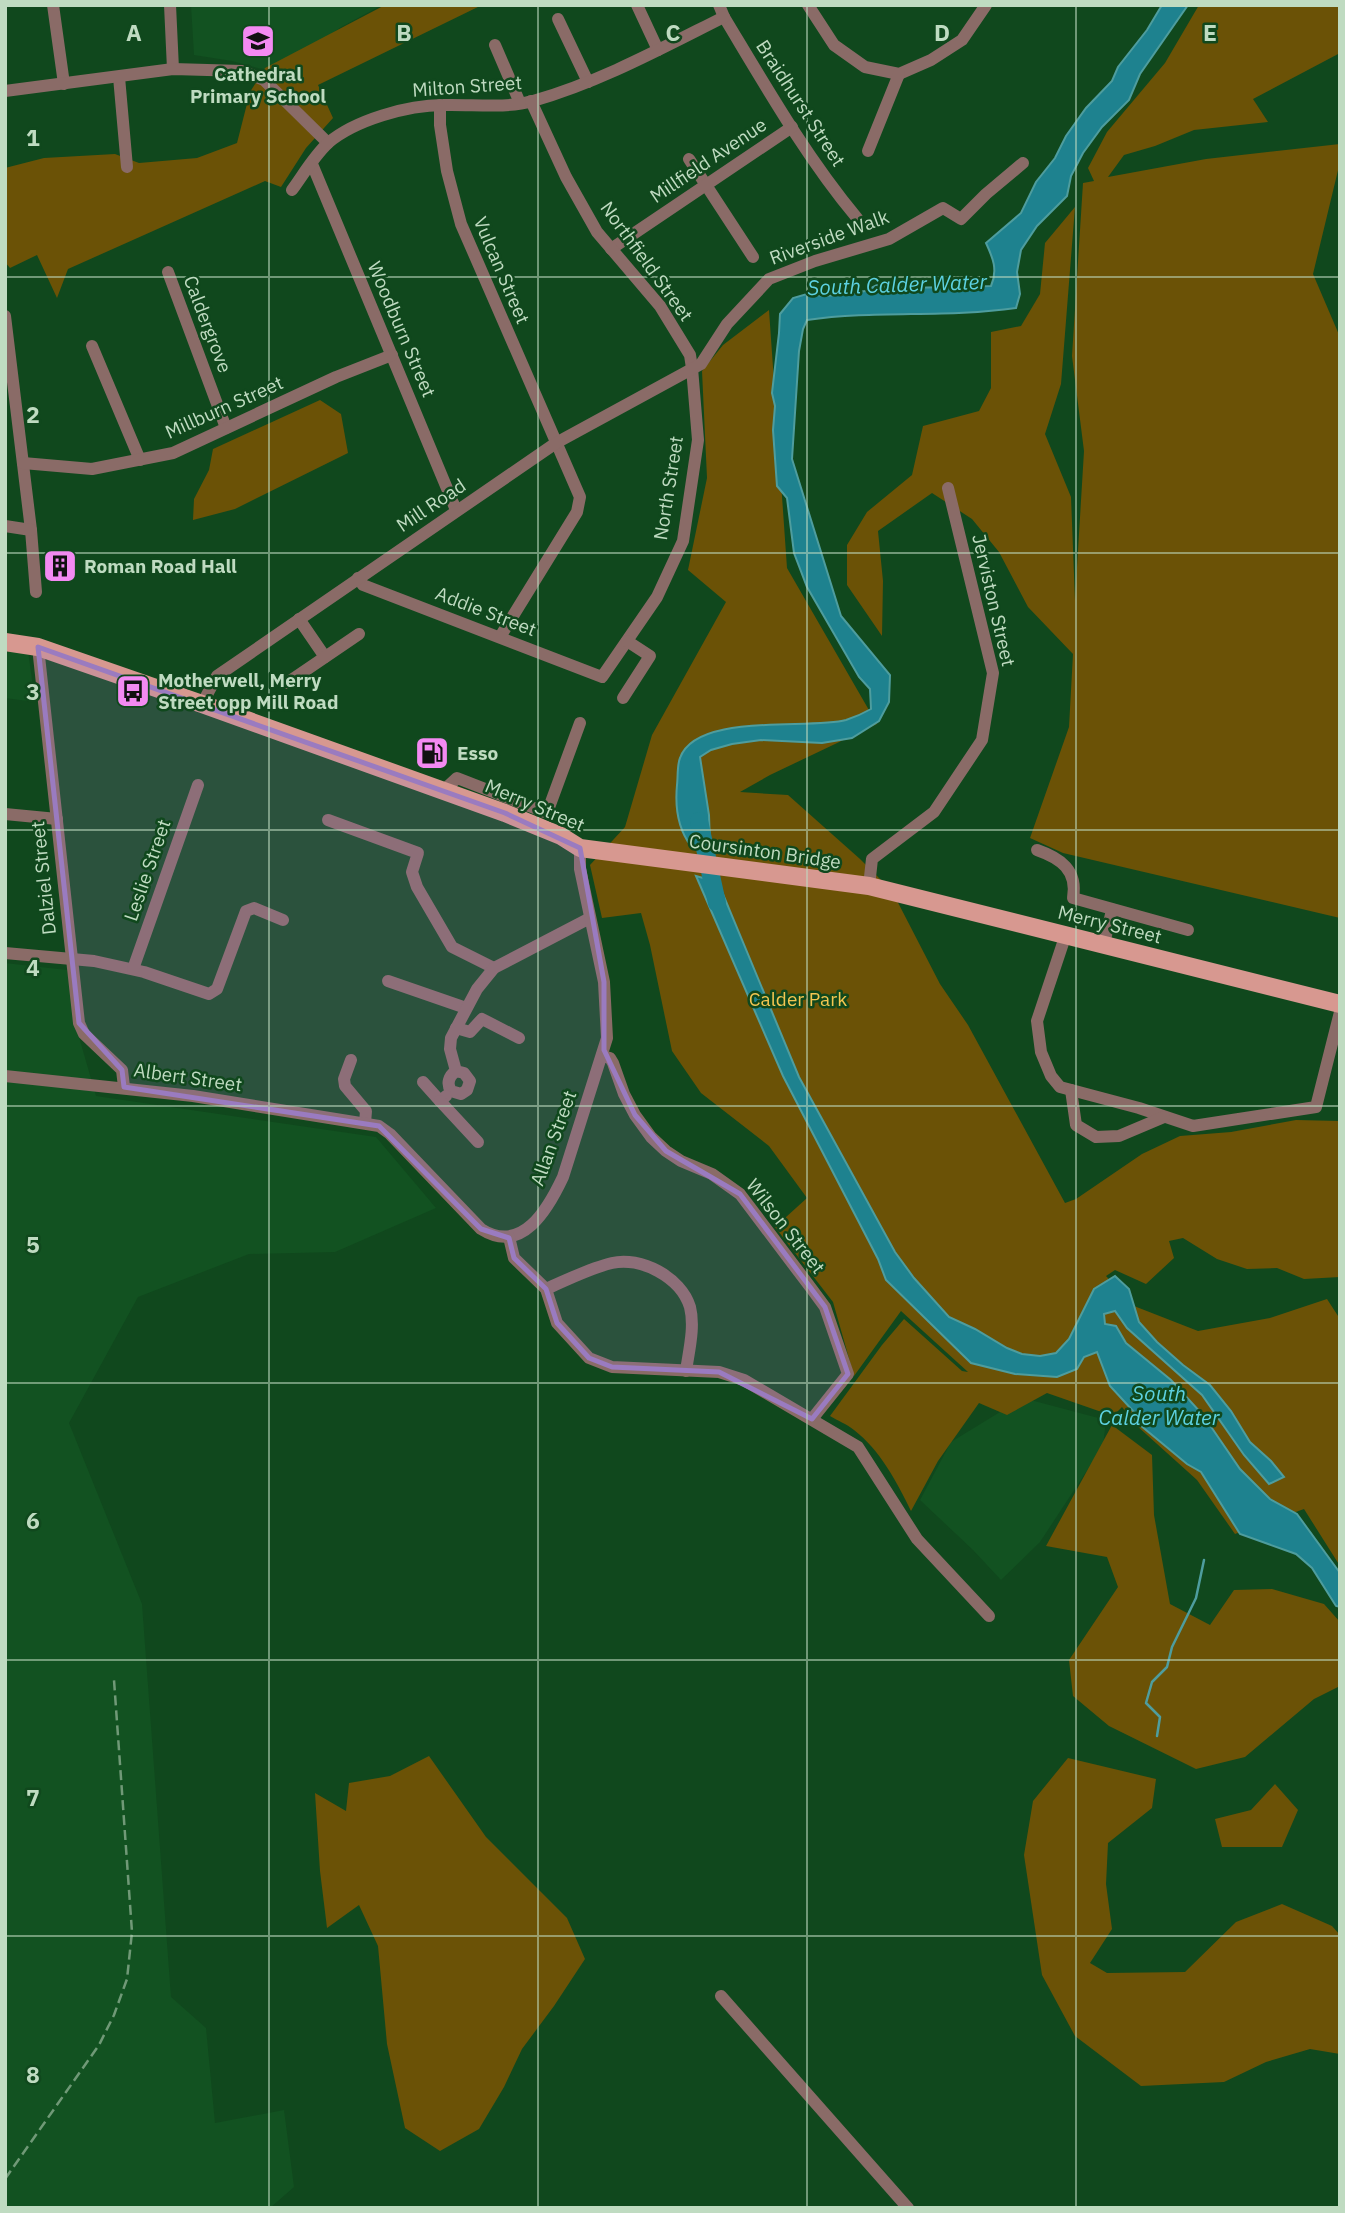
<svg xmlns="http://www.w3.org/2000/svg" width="1345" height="2213" viewBox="0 0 1345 2213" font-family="'IBM Plex Sans',sans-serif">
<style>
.built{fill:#125221}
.green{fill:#6b5206}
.water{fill:#1e828f;stroke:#4e9d9e;stroke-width:2}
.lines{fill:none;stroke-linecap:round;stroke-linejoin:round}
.stream{stroke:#4e9d9e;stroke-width:2.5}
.river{stroke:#1e828f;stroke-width:18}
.street{stroke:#8a6b67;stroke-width:12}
.primary{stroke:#d79890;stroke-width:18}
.rail{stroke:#709977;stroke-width:2.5;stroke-dasharray:10 5;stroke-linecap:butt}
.marked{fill:#9a7bc0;fill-opacity:0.2;stroke:#9a7bc0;stroke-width:5;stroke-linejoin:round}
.grid{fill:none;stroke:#bfdbc1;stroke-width:2;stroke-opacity:0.55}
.labels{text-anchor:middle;stroke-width:5;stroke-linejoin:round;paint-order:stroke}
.poi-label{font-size:19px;font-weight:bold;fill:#bfdbc1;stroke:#10481d;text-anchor:start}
.street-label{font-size:19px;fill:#bfdbc1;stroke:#10481d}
.park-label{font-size:19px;fill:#f4c651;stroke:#10481d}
.water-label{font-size:21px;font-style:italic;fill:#5dd1e1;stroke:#10481d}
.grid-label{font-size:23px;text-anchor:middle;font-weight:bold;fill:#bfdbc1;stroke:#10481d;stroke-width:5;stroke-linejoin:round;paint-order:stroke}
</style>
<rect width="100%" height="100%" fill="#10481d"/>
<!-- built -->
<g class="built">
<path d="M191,5H382L341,27L303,54L278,83L258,68L232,61L194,55Z"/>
<path d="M5,649L28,651L35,702L5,698Z"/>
<path d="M5,963L67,970L77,1030L96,1096L376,1137L436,1208L335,1252L249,1254L138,1297L69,1423L142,1604L171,1997L206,2028L215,2123L284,2110L294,2187L270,2208H5Z"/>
<path d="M1023,1398L1106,1420L1103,1446L1040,1542L1001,1580L973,1550L920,1500L951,1442Z"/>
</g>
<!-- green -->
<g class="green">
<path d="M385,5H482L318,85L333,118L306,148L281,187L265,181L68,269L57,298L37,255L10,268L5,262V168L44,158L115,154L139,163L197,158L237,143L250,92L265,68Z"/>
<path d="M1199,5H1340V53L1253,99L1268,122L1194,130L1155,146L1124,155L1108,177L1206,159L1340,144V162L1313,274L1340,337V918L1063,853L1030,838L1069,727L1073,654L1028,607L999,552L972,519L932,493L878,531L883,581L882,636L847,585V545L867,512L912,475L923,426L979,411L991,388V332L1021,326L1040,294L1045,243L1075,207L1061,384L1045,434L1071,497L1075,600L1084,451L1072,356L1083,183L1094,181L1088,168L1107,132L1165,63Z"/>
<path d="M769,310L787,568L877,724L770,775L740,792L788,795L860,859L892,891L940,984L968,1025L1065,1203L1076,1199L1142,1154L1180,1136L1231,1132L1296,1120L1340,1121V1277L1304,1279L1277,1268L1247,1269L1217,1259L1183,1238L1169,1241L1174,1258L1146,1284L1115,1270L1106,1276L1134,1306L1198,1331L1270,1318L1327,1299L1340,1319V1566L1304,1509L1235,1534L1197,1480L1136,1425L1122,1407L1113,1416L1047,1393L1007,1415L979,1403L938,1461L911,1511C897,1482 880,1450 854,1430C847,1424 838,1421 830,1416L882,1345L904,1319L962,1371L968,1372L901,1311L854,1376L833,1302L775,1227L807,1198L769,1146L701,1093L672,1051L650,945L641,913L602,918L590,865L625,827L652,735L726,602L688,570L707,478L702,371L723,345Z"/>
<path d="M320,400L341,414L348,453L235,509L193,520L194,499L209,470L213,449Z"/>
<path d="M1112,1425L1152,1455L1154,1515L1170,1604L1210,1625L1234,1590L1272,1589L1324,1604L1340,1622V1686L1314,1699L1245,1757L1196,1769L1109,1726L1073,1696L1069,1660L1118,1587L1107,1557L1046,1546Z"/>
<path d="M429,1756L486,1837L567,1918L585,1959L554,2006L522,2049L504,2087L479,2129L440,2151L405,2128L387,2044L378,1946L359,1905L327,1928L320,1871L315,1793L346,1811L349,1783L390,1776Z"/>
<path d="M1068,1758L1156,1779L1152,1808L1108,1843L1106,1884L1112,1929L1090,1963L1107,1973L1185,1972L1236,1922L1282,1904L1332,1926L1340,1935V2054L1310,2049L1266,2062L1224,2082L1141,2086L1075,2036L1042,1975L1024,1855L1033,1801Z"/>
<path d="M1275,1784L1298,1810L1282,1847H1222L1215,1819L1251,1810Z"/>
</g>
<!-- water -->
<g class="water">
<path d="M1162,5H1188L1140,74L1129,100L1102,127L1083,153L1071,176L1067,196L1037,226L1021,250L1017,272L1020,294L1016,308C946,318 876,310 807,320L803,329L799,351L792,459L841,616L890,675L889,702L879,721L852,738L822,743L761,740L732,744L711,750L700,757L709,815L710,844L691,846C678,829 675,806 677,785C678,777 677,765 680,758C696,712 809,730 846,720C855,717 864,713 871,709L870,689L859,677L807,587L794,553L787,498L777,486L773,430L775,406L772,393L779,333L780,314L793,298L807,294L825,296L848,294L865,291L877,285L905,288L991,286C998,270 993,258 986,243L1021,213L1036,182L1055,158L1066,136L1086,108L1112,81L1118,67L1147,30Z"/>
<path d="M696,876L718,882L799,1077L895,1252L914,1278L949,1317L975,1329L1007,1348L1022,1354L1040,1356L1056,1353L1069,1339L1094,1289L1115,1276L1129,1289L1139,1322L1157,1342L1183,1365L1210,1385L1231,1411L1250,1442L1271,1461L1284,1477L1269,1484L1244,1455L1202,1395L1127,1328L1115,1311L1104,1314L1105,1324L1116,1326L1126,1343L1171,1380L1203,1415L1240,1469L1270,1499L1297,1514L1340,1573V1607L1336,1606L1312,1568L1296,1554L1240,1534L1201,1472L1187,1464L1134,1420V1412L1110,1386L1097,1352L1084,1357L1077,1369L1057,1377L1015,1374L971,1363L886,1280L878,1259L783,1076Z"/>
</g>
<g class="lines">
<!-- stream -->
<path class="stream" d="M1157,1736L1160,1717L1146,1703L1152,1682L1167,1667L1172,1647L1196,1598L1204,1560"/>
<!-- river -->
<path class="river" d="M699,821L717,903"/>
<!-- street -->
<g class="street">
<path d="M53,5L64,84"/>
<path d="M170,5L173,69"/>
<path d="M637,5L658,50"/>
<path d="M719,5L724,17C765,85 806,157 857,218"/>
<path d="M808,5L834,45L865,67L899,74L931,60L962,40L986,5"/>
<path d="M558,19L588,82"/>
<path d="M495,45L520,103"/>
<path d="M119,77L127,167"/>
<path d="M5,91L173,69L242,71L264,80L328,143"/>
<path d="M440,105V125L447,171L461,224L580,497L577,512L500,637"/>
<path d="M868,151L899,74"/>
<path d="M689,159L753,257"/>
<path d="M312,164L456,510"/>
<path d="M292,190C303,175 314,156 328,143C355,120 408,105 443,105C473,104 504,109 533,101C600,82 662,48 724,17"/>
<path d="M611,249L792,127"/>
<path d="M168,272L226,428"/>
<path d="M5,316L31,530L36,592"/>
<path d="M92,346L140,460"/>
<path d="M23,463L92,469L173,453L336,377L392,355"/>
<path d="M5,526L31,530"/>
<path d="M358,578L363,585L602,677L657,597L683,541L698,440L692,368L690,355L660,306L597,232L566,177L531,101"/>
<path d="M299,619L325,657"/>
<path d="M38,647L79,1023L84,1034L122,1070L124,1087"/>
<path d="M287,683L359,634"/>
<path d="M623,698L650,656L627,641"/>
<path d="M202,704L217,676L556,443L701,364L727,324L769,279L815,261L889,239L943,208L961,219L986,194L1023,163"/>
<path d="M443,791L457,778L547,813L580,723"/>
<path d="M5,814L57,819"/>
<path d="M328,820L418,853L412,872L417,887L452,947L494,968"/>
<path d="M1037,850C1060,858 1078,870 1073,898L1188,930"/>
<path d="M869,886L872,859L934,812L982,740L993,673L948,488"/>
<path d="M1066,934L1037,1021L1041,1052L1051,1076L1060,1087L1139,1108L1193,1126L1316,1107L1340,1012"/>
<path d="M1104,944L1112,910"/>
<path d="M5,953L94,961L144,972L209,994L217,989L246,911L254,908L283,920"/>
<path d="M133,969L198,785"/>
<path d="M388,981L466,1008"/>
<path d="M456,1028L470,1032L482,1019L519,1038"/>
<path d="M602,1056L610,1058L613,1063L624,1094L635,1115L651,1137L666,1151L681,1161L712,1174L740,1194L811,1288L825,1307L848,1374L812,1419"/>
<path d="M351,1060L344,1079L345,1086L366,1111L365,1123"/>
<path d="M456,1071C449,1076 446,1083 451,1091L461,1094L467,1090L470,1081L464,1073L456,1071L450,1049L451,1038L477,989L494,968L590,918"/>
<path d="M5,1076L193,1096L379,1126L390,1134L481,1229C522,1255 548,1209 563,1177L607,1038L604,982L580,869V848"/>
<path d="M423,1082L440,1101L446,1096"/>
<path d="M1071,1090L1076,1125L1096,1137L1119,1136L1164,1117"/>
<path d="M440,1101L478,1142"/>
<path d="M509,1237L514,1258L546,1289L557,1323L589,1358L612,1367L719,1372L744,1380L858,1447L917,1539L989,1616"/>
<path d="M546,1289C567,1280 590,1268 612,1263C640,1256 681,1277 690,1307C695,1327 689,1350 686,1371"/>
<path d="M721,1996L908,2208"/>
</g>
<!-- primary -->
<path class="primary" d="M5,642L38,647L202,704L505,813L561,836L580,848L869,886L1340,1004"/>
<!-- rail -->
<path class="rail" d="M5,2179L99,2045L114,2015L127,1979L132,1932L114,1680"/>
</g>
<!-- marked area -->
<path class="marked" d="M38,647L505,813L580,848L604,982V1050L635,1115L666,1151L740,1194L825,1307L848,1374L812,1419L719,1372L612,1367L589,1358L557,1323L546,1289L514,1258L509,1238L481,1229L379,1126L124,1087L122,1070L79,1023Z"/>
<!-- grid -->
<path class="grid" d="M269,5V2208M538,5V2208M807,5V2208M1076,5V2208M5,277H1340M5,553H1340M5,830H1340M5,1106H1340M5,1383H1340M5,1660H1340M5,1936H1340"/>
<!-- icons -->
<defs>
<g id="school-square" transform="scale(1.75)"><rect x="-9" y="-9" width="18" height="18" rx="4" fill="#f38af2" stroke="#10481d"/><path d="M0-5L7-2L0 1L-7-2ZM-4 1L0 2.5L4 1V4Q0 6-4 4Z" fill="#111"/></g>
<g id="building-square" transform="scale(1.75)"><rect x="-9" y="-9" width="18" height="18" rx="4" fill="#f38af2" stroke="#10481d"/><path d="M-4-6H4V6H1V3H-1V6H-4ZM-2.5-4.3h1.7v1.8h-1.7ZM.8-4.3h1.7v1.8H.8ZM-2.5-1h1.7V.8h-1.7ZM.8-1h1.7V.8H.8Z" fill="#111"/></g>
<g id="bus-square" transform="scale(1.75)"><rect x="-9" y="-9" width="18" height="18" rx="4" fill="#f38af2" stroke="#10481d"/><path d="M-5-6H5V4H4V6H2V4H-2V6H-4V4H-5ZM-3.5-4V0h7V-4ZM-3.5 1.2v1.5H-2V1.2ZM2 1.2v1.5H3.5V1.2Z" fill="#111"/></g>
<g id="fuel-square" transform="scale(1.75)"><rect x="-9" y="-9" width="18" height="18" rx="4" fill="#f38af2" stroke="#10481d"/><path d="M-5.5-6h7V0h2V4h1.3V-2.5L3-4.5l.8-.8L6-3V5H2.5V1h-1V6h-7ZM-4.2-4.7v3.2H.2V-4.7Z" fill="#111"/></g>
</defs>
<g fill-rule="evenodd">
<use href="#school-square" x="258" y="41"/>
<use href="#building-square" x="60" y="566"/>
<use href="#bus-square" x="133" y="691"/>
<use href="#fuel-square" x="432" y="753"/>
</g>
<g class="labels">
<!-- poi labels -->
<g class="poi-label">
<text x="258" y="81" text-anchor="middle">Cathedral<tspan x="258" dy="22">Primary School</tspan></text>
<text x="84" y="573">Roman Road Hall</text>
<text x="158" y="687">Motherwell, Merry<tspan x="158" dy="22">Street opp Mill Road</tspan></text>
<text x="457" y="760">Esso</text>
</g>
<!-- street labels -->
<g class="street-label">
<text transform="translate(467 86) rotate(-4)" y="7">Milton Street</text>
<text transform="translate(801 103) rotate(57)" y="7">Braidhurst Street</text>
<text transform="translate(708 160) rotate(-34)" y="7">Millfield Avenue</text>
<text transform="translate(829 237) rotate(-20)" y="7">Riverside Walk</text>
<text transform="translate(647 261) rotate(54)" y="7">Northfield Street</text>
<text transform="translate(502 270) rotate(67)" y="7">Vulcan Street</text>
<text transform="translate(208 324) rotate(69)" y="7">Caldergrove</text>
<text transform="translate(402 329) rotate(67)" y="7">Woodburn Street</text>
<text transform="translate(224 407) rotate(-24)" y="7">Millburn Street</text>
<text transform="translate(668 488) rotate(-81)" y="7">North Street</text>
<text transform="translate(431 505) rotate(-34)" y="7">Mill Road</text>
<text transform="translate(994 600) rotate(77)" y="7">Jerviston Street</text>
<text transform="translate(486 611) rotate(21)" y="7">Addie Street</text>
<text transform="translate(535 805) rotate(23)" y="7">Merry Street</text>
<text transform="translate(765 851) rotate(8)" y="7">Coursinton Bridge</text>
<text transform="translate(147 870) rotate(-71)" y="7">Leslie Street</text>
<text transform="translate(43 878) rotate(-96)" y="7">Dalziel Street</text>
<text transform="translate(1110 924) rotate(14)" y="7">Merry Street</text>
<text transform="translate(188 1077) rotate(8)" y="7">Albert Street</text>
<text transform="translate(553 1138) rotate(-70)" y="7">Allan Street</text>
<text transform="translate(786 1226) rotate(52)" y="7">Wilson Street</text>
</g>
<!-- park labels -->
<g class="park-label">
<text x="798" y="1006">Calder Park</text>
</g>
<!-- water labels -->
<g class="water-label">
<text transform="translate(897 285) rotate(-2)" y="7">South Calder Water</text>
<text x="1159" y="1401">South<tspan x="1159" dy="24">Calder Water</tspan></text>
</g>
</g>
<g class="grid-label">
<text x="134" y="41">A</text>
<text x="404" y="41">B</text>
<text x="673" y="41">C</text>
<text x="942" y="41">D</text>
<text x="1210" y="41">E</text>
<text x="33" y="146">1</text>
<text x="33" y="423">2</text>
<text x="33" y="700">3</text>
<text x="33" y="976">4</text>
<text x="33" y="1253">5</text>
<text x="33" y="1529">6</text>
<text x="33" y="1806">7</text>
<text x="33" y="2083">8</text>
</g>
<!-- border -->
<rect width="1345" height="2213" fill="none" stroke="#bfdbc1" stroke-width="14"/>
</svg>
